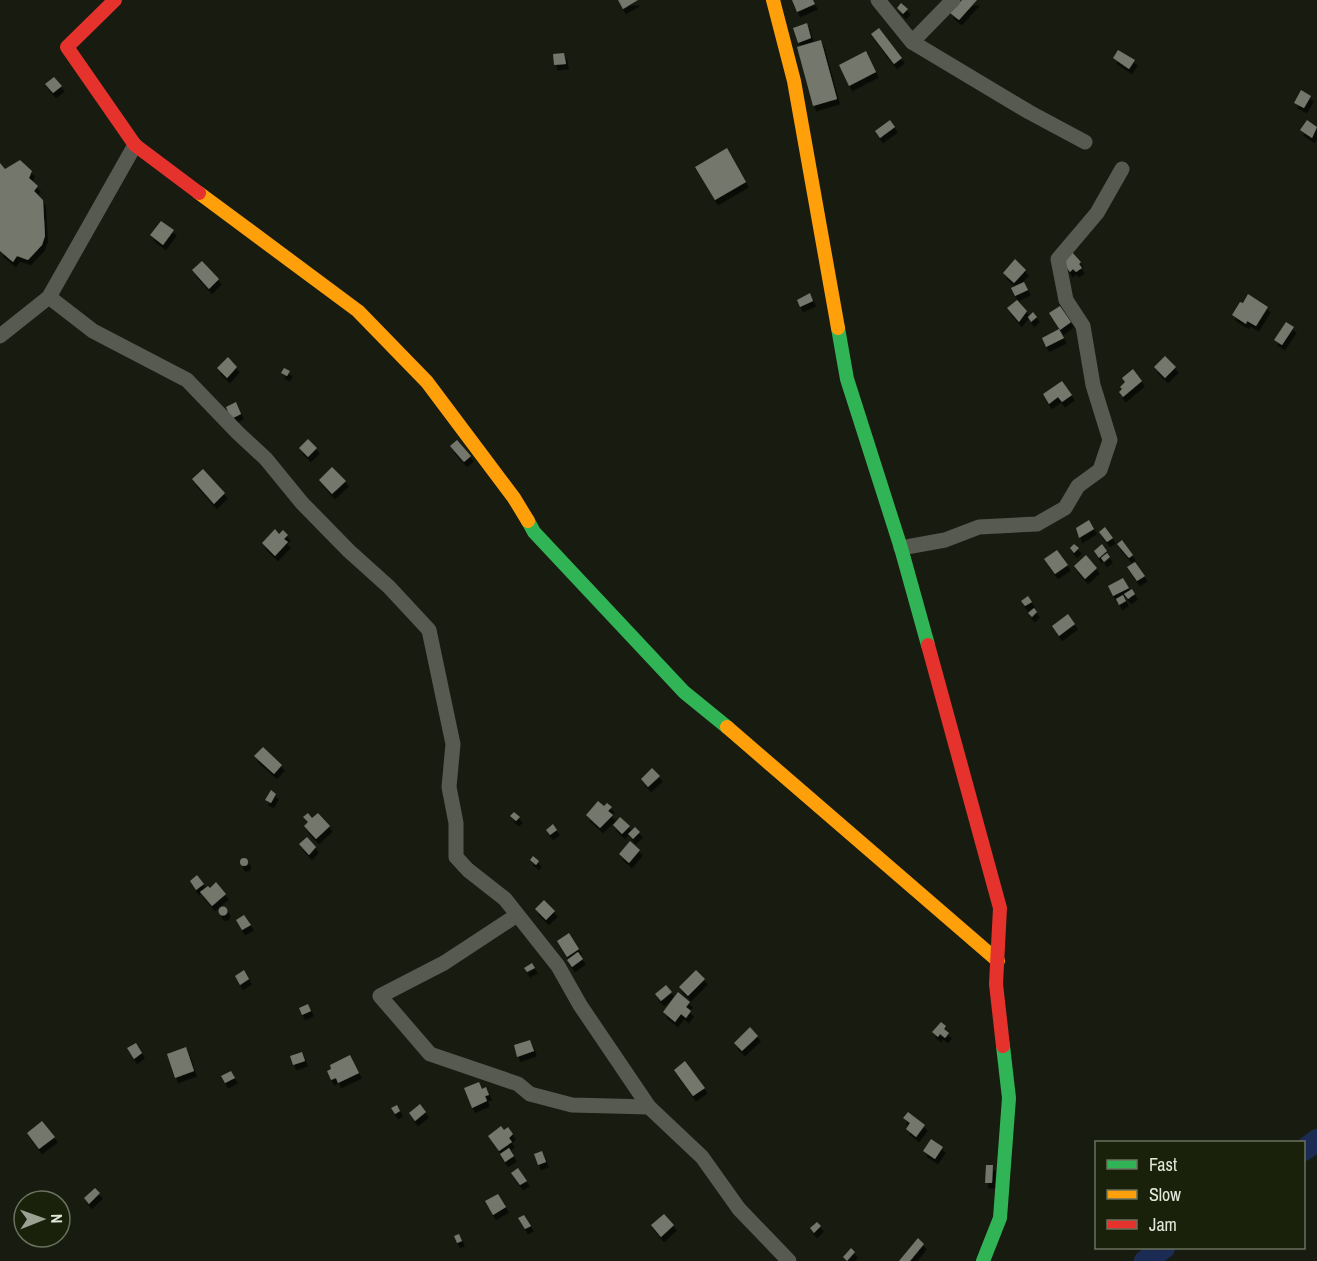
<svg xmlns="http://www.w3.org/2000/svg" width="1317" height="1261" viewBox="0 0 1317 1261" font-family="'Archivo Narrow',sans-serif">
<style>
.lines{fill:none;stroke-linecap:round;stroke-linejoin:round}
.river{stroke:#1c2b54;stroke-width:22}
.building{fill:#73776c;filter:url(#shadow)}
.street{stroke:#575a51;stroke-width:15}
.fast{stroke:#30b455;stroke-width:14}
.slow{stroke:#ff9f0a;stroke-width:14}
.jam{stroke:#e5322d;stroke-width:14}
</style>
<defs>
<filter id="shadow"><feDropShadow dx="3" dy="5.5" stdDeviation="0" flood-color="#0009"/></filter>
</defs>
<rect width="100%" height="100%" fill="#181c10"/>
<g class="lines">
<!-- river -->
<g class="river">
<path d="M1304,1150L1317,1140"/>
<path d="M1145,1261L1164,1248"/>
</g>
</g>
<!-- building -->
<g class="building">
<path d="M618,0H638L623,9Z"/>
<path d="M792,0H813L815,4L797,12Z"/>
<path d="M962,0H977L959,20L950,13Z"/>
<path d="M901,3L908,9L903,14L897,8Z"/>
<path d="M807,23L811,38L798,43L793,28Z"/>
<path d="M879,28L902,58L894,64L871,34Z"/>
<path d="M821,40L837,99L813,106L797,47Z"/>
<path d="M1118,50L1135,60L1129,69L1113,58Z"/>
<path d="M866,51L876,72L849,86L839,65Z"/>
<path d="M564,53L566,64L554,65L553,54Z"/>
<path d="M54,77L62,86L53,93L45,84Z"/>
<path d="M1301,90L1311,96L1304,108L1294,103Z"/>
<path d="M890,120L895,127L880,138L875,131Z"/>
<path d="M1307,120L1317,127L1312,138L1300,130Z"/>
<path d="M727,148L746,182L715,200L695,167Z"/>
<path d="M20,160L32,171L29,178L38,186L34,191L43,200L45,236L42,245L28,260L17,256L13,262L0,251V163L5,169Z"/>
<path d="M161,221L174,230L163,245L150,235Z"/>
<path d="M1071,251L1081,262L1079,264L1082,268L1076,272L1073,269L1070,272L1061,260Z"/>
<path d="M1015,259L1026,270L1014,283L1003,273Z"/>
<path d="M202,261L219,279L209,289L192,270Z"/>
<path d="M1024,282L1028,290L1015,296L1011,288Z"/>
<path d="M810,293L813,301L800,307L797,300Z"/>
<path d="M1248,294L1268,307L1256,326L1247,321L1246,324L1232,315L1240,302L1243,303Z"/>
<path d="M1017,300L1027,311L1019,322L1007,308Z"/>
<path d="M1060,306L1071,322L1060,330L1049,313Z"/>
<path d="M1033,312L1037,317L1031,322L1028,317Z"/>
<path d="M1286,322L1294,327L1282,345L1274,340Z"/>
<path d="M1059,329L1064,338L1046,347L1042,338Z"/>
<path d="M1165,356L1176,367L1165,378L1154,367Z"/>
<path d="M228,357L237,367L227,378L217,368Z"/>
<path d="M284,368L290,371L287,376L281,373Z"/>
<path d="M1133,369L1142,381L1123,397L1119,392L1122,389L1120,387L1125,382L1122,378Z"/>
<path d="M1062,381L1072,395L1062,402L1058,397L1049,404L1043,394Z"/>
<path d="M236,402L241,414L231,419L226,407Z"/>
<path d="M308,439L317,448L308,457L299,448Z"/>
<path d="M457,440L471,456L464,462L450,446Z"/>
<path d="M332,467L346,481L332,494L319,480Z"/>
<path d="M203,469L225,493L214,504L192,479Z"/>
<path d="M1089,520L1094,529L1079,538L1076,528Z"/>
<path d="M1105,527L1113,538L1107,542L1099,532Z"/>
<path d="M275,529L279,534L283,530L288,535L284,539L288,542L275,556L262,543Z"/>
<path d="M1122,540L1133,555L1129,558L1117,544Z"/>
<path d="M1074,544L1079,548L1074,553L1070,548Z"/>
<path d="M1102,544L1107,551L1099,558L1094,551Z"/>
<path d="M1057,550L1068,565L1055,574L1044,559Z"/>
<path d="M1107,553L1110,557L1104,562L1101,558Z"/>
<path d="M1086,555L1097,568L1085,579L1074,566Z"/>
<path d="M1135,562L1145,576L1137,581L1127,567Z"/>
<path d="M1123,578L1129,588L1113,596L1108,586Z"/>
<path d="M1132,589L1135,594L1128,599L1124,594Z"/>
<path d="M1123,595L1126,601L1119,605L1116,599Z"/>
<path d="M1028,596L1032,602L1025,606L1021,601Z"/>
<path d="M1034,608L1037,612L1032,617L1028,613Z"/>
<path d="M1068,614L1075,624L1059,636L1052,626Z"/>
<path d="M263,747L282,765L274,774L254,756Z"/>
<path d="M652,768L660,776L648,787L641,779Z"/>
<path d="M271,790L276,794L271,803L265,800Z"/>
<path d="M598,801L604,806L607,803L612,807L608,811L613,815L600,828L586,815Z"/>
<path d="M514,812L520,817L516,821L510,816Z"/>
<path d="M308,813L312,818L318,813L330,826L316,839L304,826L308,822L303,817Z"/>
<path d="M620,817L630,826L622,834L613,825Z"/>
<path d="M553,824L557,830L550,835L546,830Z"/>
<path d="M635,827L640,832L633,839L628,834Z"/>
<path d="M307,837L316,847L309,855L299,844Z"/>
<path d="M630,841L640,850L629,863L619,854Z"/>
<path d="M533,856L539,861L536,865L530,860Z"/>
<circle cx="244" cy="862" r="4"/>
<path d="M197,875L204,884L196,890L190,881Z"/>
<path d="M216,882L226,894L212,906L200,892L208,886L210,888Z"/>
<path d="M544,900L555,911L546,920L535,909Z"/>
<circle cx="223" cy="911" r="4.5"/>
<path d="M244,915L251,925L242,930L236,920Z"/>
<path d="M569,933L579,949L567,957L557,941Z"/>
<path d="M578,952L583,959L572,967L567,960Z"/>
<path d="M532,963L535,968L527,972L524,968Z"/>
<path d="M244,970L249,979L240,985L235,976Z"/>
<path d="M696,970L705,979L688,996L679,987Z"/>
<path d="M666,985L672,992L661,1001L655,994Z"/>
<path d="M678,992L690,1002L686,1007L691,1011L686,1018L681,1014L675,1022L663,1012Z"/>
<path d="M308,1004L311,1011L302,1015L299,1008Z"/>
<path d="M941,1022L946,1026L944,1029L949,1033L945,1038L940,1034L938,1037L932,1032Z"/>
<path d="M750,1027L758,1036L742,1051L734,1043Z"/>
<path d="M530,1040L534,1051L517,1057L514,1045Z"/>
<path d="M136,1043L142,1053L134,1059L127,1048Z"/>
<path d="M186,1047L194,1071L175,1078L167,1054Z"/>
<path d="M302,1052L305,1061L293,1065L290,1056Z"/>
<path d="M350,1055L359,1073L338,1083L336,1078L331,1080L327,1071L331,1069L330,1065Z"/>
<path d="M685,1061L705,1088L693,1096L674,1070Z"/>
<path d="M231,1071L235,1078L225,1083L221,1076Z"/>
<path d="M479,1082L482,1089L486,1087L489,1095L485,1096L487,1101L472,1108L464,1088Z"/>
<path d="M420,1104L426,1112L415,1121L409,1113Z"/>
<path d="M397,1105L400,1111L395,1114L391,1108Z"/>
<path d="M908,1112L925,1125L916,1137L906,1129L910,1123L903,1118Z"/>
<path d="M42,1121L55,1137L39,1149L27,1133Z"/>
<path d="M501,1126L504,1130L508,1127L513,1134L509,1138L512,1142L499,1151L488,1136Z"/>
<path d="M931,1139L943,1147L935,1159L923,1151Z"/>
<path d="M509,1148L514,1156L505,1162L500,1154Z"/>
<path d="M542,1151L546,1162L538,1165L534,1154Z"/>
<path d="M986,1165H993L992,1183H985Z"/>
<path d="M518,1168L527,1181L520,1185L511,1173Z"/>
<path d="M95,1188L100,1193L89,1204L84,1198Z"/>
<path d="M498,1194L506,1207L493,1215L485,1201Z"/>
<path d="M664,1214L674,1225L661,1237L651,1225Z"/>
<path d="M524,1215L531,1226L525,1229L518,1218Z"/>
<path d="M817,1222L821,1226L814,1233L810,1228Z"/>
<path d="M459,1234L462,1241L457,1243L454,1236Z"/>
<path d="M918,1238L924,1244L910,1261H899Z"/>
<path d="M851,1248L855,1252L847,1261L843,1257Z"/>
</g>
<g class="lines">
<!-- street -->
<g class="street">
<path d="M878,0L912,42"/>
<path d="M953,0L912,42L1029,112L1085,142"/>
<path d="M49,297L93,331L187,380L238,433L266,459L302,503L349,551L389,587L429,630L453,744L449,787L456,823V857L468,870L505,899L558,966L580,1005L649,1107L702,1157L739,1209L789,1261"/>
<path d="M0,336L49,297L135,145"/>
<path d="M901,548L945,540L979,527L1037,524L1065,508L1078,486L1100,470L1110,440L1093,385L1083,326L1066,300L1058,259L1097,213L1122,169"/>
<path d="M517,915L444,963L380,996L430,1054L518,1084L530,1094L572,1105L649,1107"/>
</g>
<!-- fast -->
<g class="fast">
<path d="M838,328L847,379L901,548L928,645"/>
<path d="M528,521L534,532L684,692L727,727"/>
<path d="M983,1261L1000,1218L1009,1098L1003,1046"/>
</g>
<!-- slow -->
<g class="slow">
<path d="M773,0L794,81L838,328"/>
<path d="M199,193L358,311L427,382L514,498L528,521"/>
<path d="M727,727L998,961"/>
</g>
<!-- jam -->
<g class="jam">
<path d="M115,0L67,47L135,145L199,193"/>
<path d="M928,645L1000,908L996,984L1003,1046"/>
</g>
</g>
<!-- legend -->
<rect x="1095" y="1141" width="210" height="108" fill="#1a210b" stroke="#6a715d" stroke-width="1.5"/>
<rect x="1107" y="1160" width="30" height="9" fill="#30b455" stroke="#6a715d" stroke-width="1.5"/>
<text x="1149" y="1171" font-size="18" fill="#e2e8d9">Fast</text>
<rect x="1107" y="1190" width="30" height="9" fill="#ff9f0a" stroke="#6a715d" stroke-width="1.5"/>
<text x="1149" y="1201" font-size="18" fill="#e2e8d9">Slow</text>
<rect x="1107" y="1220" width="30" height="9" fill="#e5322d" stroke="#6a715d" stroke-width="1.5"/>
<text x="1149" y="1231" font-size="18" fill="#e2e8d9">Jam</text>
<!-- north arrow -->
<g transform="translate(42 1219) rotate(89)"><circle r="28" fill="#1a210b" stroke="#6a715d" stroke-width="1.5"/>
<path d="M0-4.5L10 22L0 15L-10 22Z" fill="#9ba193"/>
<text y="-9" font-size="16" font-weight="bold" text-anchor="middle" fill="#e2e8d9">N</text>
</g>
</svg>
